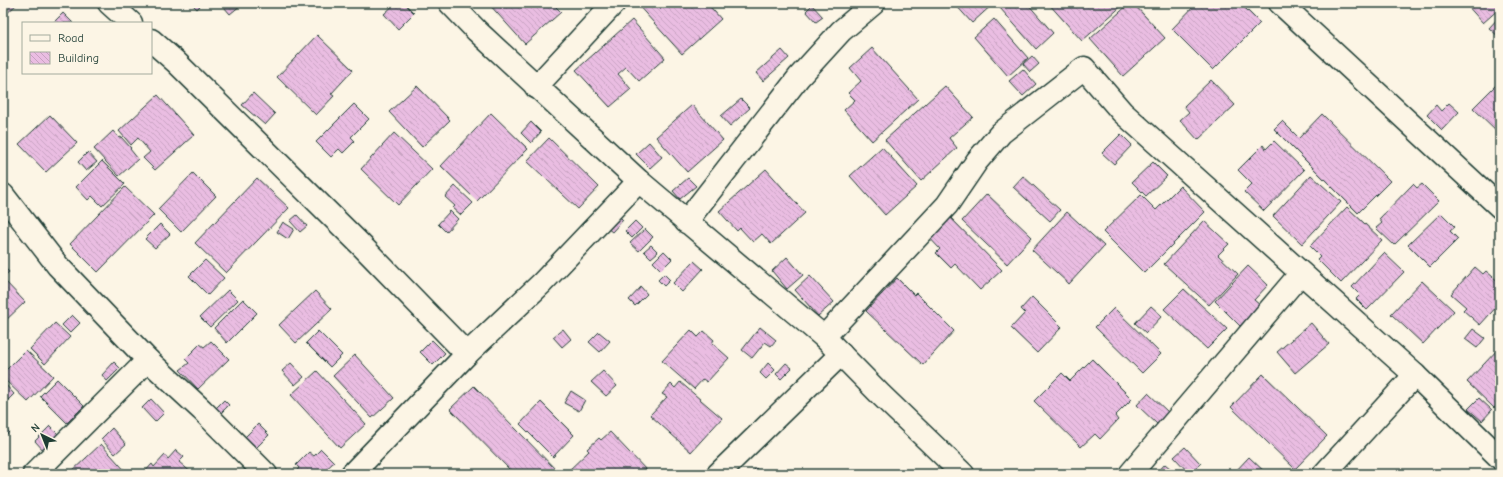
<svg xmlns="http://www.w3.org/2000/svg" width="1503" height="477" viewBox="0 0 1503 477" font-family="'Comic Neue',sans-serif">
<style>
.building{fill:url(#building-back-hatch);stroke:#1f3d34}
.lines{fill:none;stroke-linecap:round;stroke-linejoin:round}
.minor-casing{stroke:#1f3d34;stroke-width:25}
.minor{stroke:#fcf5e5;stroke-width:22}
</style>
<defs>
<pattern id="building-back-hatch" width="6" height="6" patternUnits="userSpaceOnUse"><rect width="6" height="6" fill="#eabde2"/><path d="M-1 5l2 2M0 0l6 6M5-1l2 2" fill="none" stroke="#c8a3c2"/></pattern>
</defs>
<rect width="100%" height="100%" fill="#fcf5e5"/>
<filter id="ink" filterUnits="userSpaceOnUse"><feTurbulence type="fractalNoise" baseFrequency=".025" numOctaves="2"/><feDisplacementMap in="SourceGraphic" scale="8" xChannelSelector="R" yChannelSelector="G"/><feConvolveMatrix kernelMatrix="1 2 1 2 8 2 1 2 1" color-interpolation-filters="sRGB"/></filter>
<g filter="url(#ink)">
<!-- building -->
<g class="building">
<path d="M3,3H18L3,17Z"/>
<path d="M191,3H203L197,9Z"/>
<path d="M229,3H239L241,5L230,14L224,7Z"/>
<path d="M396,3H404L414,13L398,29L384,14Z"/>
<path d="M488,3H552L561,12L525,44Z"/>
<path d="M636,3H707L721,19L682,54Z"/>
<path d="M954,3H994L972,23Z"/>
<path d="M1006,3H1027L1053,33L1036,49L1000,8Z"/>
<path d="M1048,3H1125L1082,41Z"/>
<path d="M1130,3H1133L1165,38L1123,76L1090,39Z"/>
<path d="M1197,3H1240L1260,23L1213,70L1172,29Z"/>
<path d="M1465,3H1500V8L1483,23Z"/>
<path d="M812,5L823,17L816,22L806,11Z"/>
<path d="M63,13L73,23H53Z"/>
<path d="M1500,16V38L1489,28Z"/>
<path d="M994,19L1028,58L1008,76L974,37Z"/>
<path d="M632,20L665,58L639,81L626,67L618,74L631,89L610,107L576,70Z"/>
<path d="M317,35L353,70L331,94L334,96L316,115L277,77Z"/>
<path d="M872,48L918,99L872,141L844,110L855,100L848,93L861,81L850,68Z"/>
<path d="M782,50L789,58L763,81L756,73Z"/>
<path d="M1032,56L1039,64L1030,72L1023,64Z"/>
<path d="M1023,69L1036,84L1023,96L1009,81Z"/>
<path d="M1211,80L1235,105L1198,140L1180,120L1189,112L1184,106Z"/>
<path d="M1500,81V134L1473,108Z"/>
<path d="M417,86L450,120L422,147L389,112Z"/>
<path d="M945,86L973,117L949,138L957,148L921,181L885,140Z"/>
<path d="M253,93L275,114L265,125L242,105Z"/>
<path d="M158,95L194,135L155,170L143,158L150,152L138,138L131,145L119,131Z"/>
<path d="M741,99L750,108L730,126L721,116Z"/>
<path d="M1449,103L1459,112L1442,130L1427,115L1436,105L1441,111Z"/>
<path d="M354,104L369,119L351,137L355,141L343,153L339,149L331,157L316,142Z"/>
<path d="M692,105L723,140L687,172L656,137Z"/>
<path d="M491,113L528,149L477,201L441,166Z"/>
<path d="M1322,114L1390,181L1358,213L1274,129L1282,121L1299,138Z"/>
<path d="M50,115L77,143L46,172L19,144Z"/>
<path d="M531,122L541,132L531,143L521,133Z"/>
<path d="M113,131L119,138L121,137L131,148L130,149L138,159L119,176L94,149Z"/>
<path d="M394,133L432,169L398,205L361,169Z"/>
<path d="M1121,134L1132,145L1114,164L1102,153Z"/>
<path d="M549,138L599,187L578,209L527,161Z"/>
<path d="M1274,141L1304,170L1264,211L1244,192L1252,184L1238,170L1263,145L1266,149Z"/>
<path d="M649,142L662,157L650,168L636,154Z"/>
<path d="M882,147L917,186L885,215L850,176Z"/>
<path d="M88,152L97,162L86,171L78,162Z"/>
<path d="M102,161L125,184L102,206L92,196L88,200L76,187Z"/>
<path d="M1153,162L1167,176L1146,196L1132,182Z"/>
<path d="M766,169L805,213L771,244L762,234L753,242L740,228L737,231L719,211Z"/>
<path d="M193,173L216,196L181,232L158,209Z"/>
<path d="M1311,175L1341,202L1302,244L1273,216Z"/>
<path d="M1023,176L1060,210L1050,221L1013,187Z"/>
<path d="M257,178L289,208L226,273L195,243Z"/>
<path d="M688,178L696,186L680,199L673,191Z"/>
<path d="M1413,184L1417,188L1422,184L1439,201L1394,245L1376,228L1382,223L1379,219Z"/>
<path d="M455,186L473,203L461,215L453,208L455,206L445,197Z"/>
<path d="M1180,186L1205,212L1144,273L1103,232L1141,195L1156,210Z"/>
<path d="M125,187L154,215L98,272L70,244Z"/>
<path d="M987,194L1032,237L1007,264L962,221Z"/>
<path d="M1347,207L1382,240L1341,283L1317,259L1320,256L1310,246Z"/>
<path d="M450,211L458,219L446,232L438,224Z"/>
<path d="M1067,212L1104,246L1069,284L1032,250Z"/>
<path d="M1441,213L1455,227L1450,231L1458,239L1430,267L1408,245Z"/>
<path d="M947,214L1002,270L980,290L955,264L951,268L936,253L940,249L926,234Z"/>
<path d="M297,215L307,226L300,232L290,221Z"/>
<path d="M619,216L623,220L612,232L607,228Z"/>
<path d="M635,221L642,228L632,238L625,231Z"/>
<path d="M1204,221L1229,244L1218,255L1238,274L1209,305L1164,264Z"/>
<path d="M283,222L294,229L288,239L277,232Z"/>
<path d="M160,224L170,234L155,248L145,239Z"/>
<path d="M645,229L653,237L639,251L630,243Z"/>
<path d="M651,245L658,252L651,258L644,251Z"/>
<path d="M664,251L672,259L661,270L653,262Z"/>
<path d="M1384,253L1404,272L1367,310L1356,299L1360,295L1352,287Z"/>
<path d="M787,257L803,275L787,289L772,271Z"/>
<path d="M205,260L224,278L208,295L189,276Z"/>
<path d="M694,261L703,269L682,292L673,283Z"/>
<path d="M3,266L9,272L3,277Z"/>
<path d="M1248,266L1268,285L1254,300L1260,305L1240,326L1215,301Z"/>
<path d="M1475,267L1483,274L1486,271L1500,283V303L1480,325L1463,310L1466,307L1451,294Z"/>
<path d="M664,274L670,280L664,286L658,280Z"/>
<path d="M810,276L834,302L818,316L795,290Z"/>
<path d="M897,278L914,295L916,293L954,331L923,365L866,311Z"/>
<path d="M3,279L25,302L3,323Z"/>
<path d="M1422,281L1454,311L1423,344L1391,314Z"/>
<path d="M641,287L647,294L635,306L629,300Z"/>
<path d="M1184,289L1227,329L1207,349L1164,309Z"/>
<path d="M228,290L238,300L210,327L200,317Z"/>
<path d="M315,291L332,309L296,343L279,325Z"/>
<path d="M1032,297L1062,327L1037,353L1011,328L1025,313L1021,309Z"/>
<path d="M243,299L257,313L227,343L214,328Z"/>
<path d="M1151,306L1162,316L1146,333L1135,323Z"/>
<path d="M1114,308L1161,354L1142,373L1095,327Z"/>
<path d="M72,315L80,323L70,333L62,325Z"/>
<path d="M55,323L70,337L45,364L30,349Z"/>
<path d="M1311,323L1329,344L1295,373L1277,352Z"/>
<path d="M760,327L776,340L771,346L765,342L752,358L742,350Z"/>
<path d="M563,329L571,339L562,347L553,337Z"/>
<path d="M1473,329L1485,338L1477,348L1465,339Z"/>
<path d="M691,330L698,337L704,331L714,340L712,343L729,358L707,382L703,379L694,389L662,361Z"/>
<path d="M318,331L342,355L330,367L306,343Z"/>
<path d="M599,332L610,341L600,352L589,342Z"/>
<path d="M432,340L445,353L433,365L420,352Z"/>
<path d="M211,341L229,359L198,389L180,370L189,363L185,359L200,344L204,347Z"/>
<path d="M1500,347V402L1494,408L1467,382Z"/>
<path d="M26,350L53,376L28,402L3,378V373Z"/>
<path d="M355,355L394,398L372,418L333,376Z"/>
<path d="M1092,359L1132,399L1115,416L1118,420L1100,439L1095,434L1081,447L1034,401L1062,373L1070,381Z"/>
<path d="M114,362L120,368L107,381L102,375Z"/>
<path d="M291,363L304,377L295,385L282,371Z"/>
<path d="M768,363L775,370L766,379L760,373Z"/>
<path d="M786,363L792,368L781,379L776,374Z"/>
<path d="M317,371L366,424L340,448L291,395Z"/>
<path d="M603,371L617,386L606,396L591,382Z"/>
<path d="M1263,374L1327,436L1295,469L1231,407Z"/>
<path d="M57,379L84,406L67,423L40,396Z"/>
<path d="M3,382L14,394L3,405Z"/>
<path d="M680,382L722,418L691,452L650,415L667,397L662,394L671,384L675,388Z"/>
<path d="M474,386L560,474H514L450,409Z"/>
<path d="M571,391L585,400L579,411L564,403Z"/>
<path d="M1148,393L1169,413L1158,425L1137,405Z"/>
<path d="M1479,398L1492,410L1482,421L1468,409Z"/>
<path d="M151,399L164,413L155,422L142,408Z"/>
<path d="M224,400L229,405L218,416L213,411Z"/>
<path d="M541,402L574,435L553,457L520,424Z"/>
<path d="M258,424L269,435L255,449L244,438Z"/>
<path d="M3,425L9,432L3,438Z"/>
<path d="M50,426L60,436L44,451L35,441Z"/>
<path d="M112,428L126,444L115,454L101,439Z"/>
<path d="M610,432L648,472L646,474H569L567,472L589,451L587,449L599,438L601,440Z"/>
<path d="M101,444L128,474H72L71,472Z"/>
<path d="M1185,447L1201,464L1190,474L1174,457Z"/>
<path d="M321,449L334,462L321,474H294L299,468L296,465L309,452L314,456Z"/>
<path d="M176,450L184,457L179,462L193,474H143L152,464L154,467L165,455L168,459Z"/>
<path d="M1249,457L1267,474H1233Z"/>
<path d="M1165,464L1177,474H1156Z"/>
<path d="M756,468L762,474H750Z"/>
</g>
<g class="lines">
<!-- minor casing -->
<g class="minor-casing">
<g id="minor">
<path d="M109,3L131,23"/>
<path d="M450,3L477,31L639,181L824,337L881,395L963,474"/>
<path d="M1280,3L1500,207"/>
<path d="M151,40L176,62L360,244L467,354"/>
<path d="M536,87L614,3"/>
<path d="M3,195L58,266L148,360L202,410L266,474"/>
<path d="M686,222L799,77L841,31L874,3"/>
<path d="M824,337L947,205L977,161L1001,133L1084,68L1122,112L1415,375L1500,458"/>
<path d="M34,474L148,360"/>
<path d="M352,474L467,354L542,283L639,181"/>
<path d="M718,474L841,354"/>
<path d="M1130,474L1301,273"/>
<path d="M1324,474L1415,375"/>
</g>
</g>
<!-- minor -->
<use href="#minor" class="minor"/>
</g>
</g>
<!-- margin -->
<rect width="1503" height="477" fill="none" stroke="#fcf5e5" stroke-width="16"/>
<rect x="8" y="8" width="1487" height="461" fill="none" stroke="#1f3d34" stroke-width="1.5" filter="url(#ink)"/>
<!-- legend -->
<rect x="22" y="22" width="130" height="52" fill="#fcf5e5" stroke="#a4ab9e"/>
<rect x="30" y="35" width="20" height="6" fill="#fcf5e5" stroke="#a4ab9e"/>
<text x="58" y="42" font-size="12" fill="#1f3d34">Road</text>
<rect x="30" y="52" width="20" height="12" fill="url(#building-back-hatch)" stroke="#a4ab9e"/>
<text x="58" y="62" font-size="12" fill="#1f3d34">Building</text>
<!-- north arrow -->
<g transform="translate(42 435) rotate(317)" stroke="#fcf5e5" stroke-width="3" paint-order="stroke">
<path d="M0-3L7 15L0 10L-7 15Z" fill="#1f3d34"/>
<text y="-6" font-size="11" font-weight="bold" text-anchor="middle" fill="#1f3d34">N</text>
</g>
</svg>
